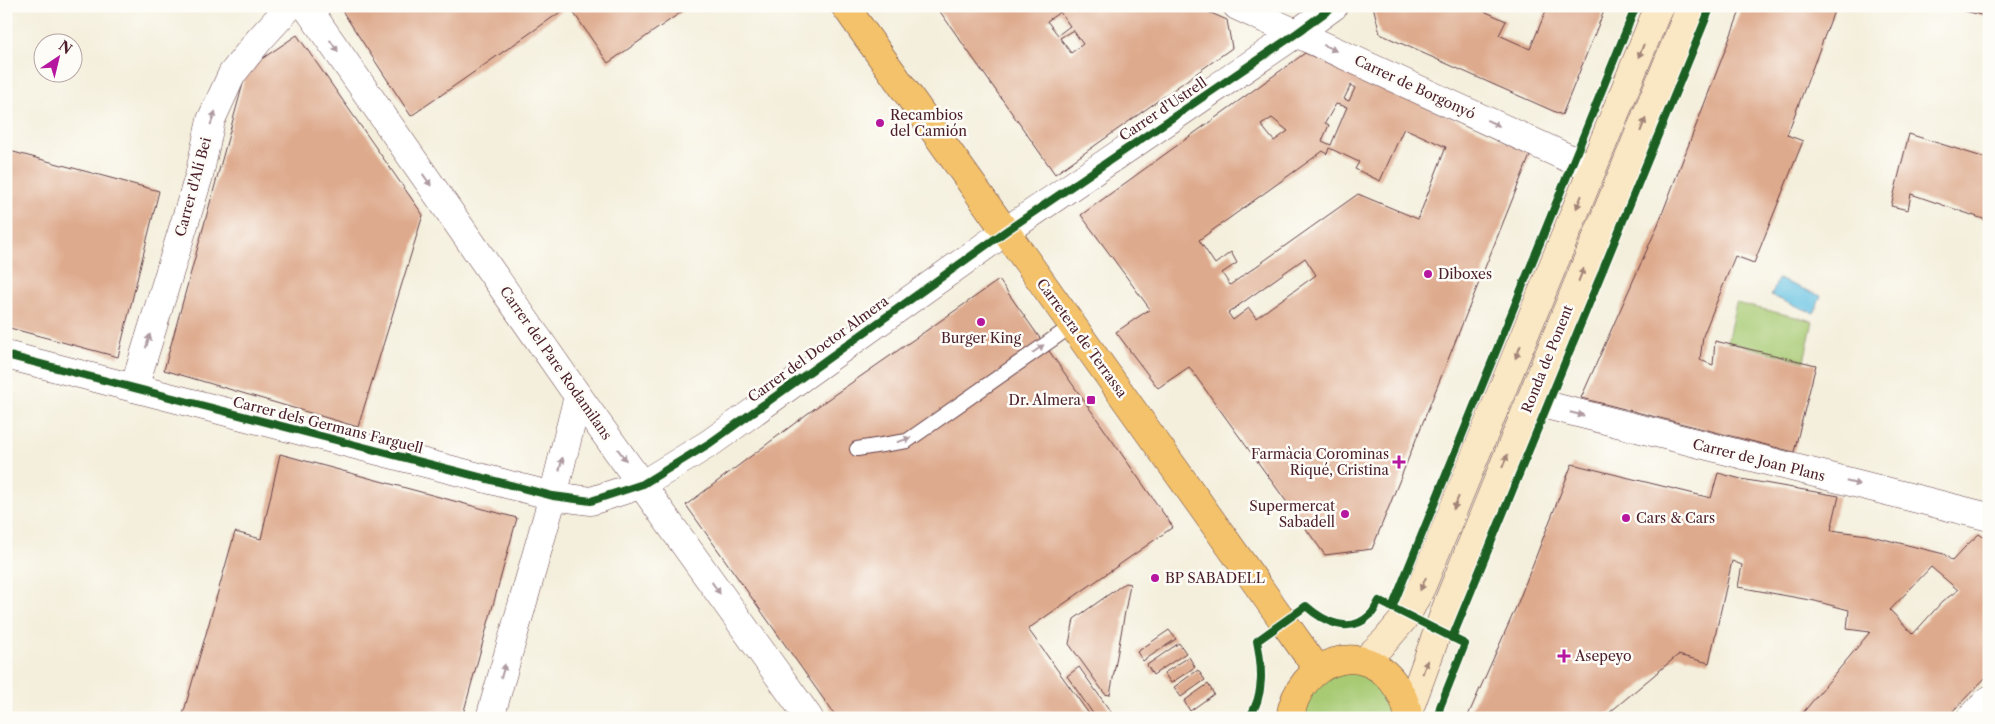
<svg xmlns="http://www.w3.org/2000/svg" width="1995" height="724" viewBox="0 0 1995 724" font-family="'Libre Caslon Text',serif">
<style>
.green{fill:#a7ca73;stroke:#78744f}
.water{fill:#64c1e2;stroke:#577086}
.building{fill:#deaa8d;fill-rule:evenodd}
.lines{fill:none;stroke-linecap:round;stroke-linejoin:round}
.service-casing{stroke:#643e46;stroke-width:16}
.minor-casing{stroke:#643e46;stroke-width:29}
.secondary-casing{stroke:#643e46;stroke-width:29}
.primary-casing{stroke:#643e46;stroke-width:29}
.service{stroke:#fff;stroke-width:14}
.minor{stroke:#fff;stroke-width:28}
.secondary{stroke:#fae7c3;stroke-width:28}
.primary{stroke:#f3c26a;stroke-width:28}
.cycleway-casing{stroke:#fdfcf7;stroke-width:11}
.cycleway{stroke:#1b5e20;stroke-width:8}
.oneway{fill:#ae9aa0}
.oneway2{fill:#a28377}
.poi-dot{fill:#b5179e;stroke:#fdfcf7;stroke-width:2}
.labels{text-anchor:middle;stroke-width:5;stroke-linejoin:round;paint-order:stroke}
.street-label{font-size:14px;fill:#4a1f2b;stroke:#fdfcf7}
.poi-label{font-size:14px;fill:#4a1f2b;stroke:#fdfcf7;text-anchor:start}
</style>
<rect width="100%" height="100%" fill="#fdfcf7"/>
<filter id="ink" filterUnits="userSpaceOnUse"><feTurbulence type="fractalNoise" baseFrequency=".02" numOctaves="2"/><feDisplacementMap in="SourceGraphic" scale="10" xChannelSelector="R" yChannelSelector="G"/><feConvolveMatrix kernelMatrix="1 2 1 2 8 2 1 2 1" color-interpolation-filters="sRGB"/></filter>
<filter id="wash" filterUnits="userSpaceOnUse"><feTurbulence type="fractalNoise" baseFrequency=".0096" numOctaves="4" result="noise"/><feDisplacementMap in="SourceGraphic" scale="20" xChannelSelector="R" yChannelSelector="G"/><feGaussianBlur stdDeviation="1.12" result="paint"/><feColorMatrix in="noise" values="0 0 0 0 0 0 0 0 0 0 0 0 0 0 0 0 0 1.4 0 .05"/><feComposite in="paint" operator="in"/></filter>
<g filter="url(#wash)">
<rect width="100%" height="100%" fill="#f4efdc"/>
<!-- green -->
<g class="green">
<path d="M1736,303L1813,321L1804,361L1727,342Z"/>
<path d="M1366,664L1406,718H1282L1294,687Z"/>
</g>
<!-- water -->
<path class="water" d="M1778,279L1821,296L1814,313L1771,296Z"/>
<g id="blocks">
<!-- building -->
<g class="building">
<path d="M339,6H569L411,116Z"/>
<path d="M569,6H690L608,63Z"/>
<path d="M936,6H1195L1227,20L1232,48L1055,174ZM1060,12L1070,26L1058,35L1047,21ZM1073,30L1083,44L1071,53L1060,38Z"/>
<path d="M1373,6H1473L1506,21L1499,35L1530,49L1548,6H1606L1562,115L1380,34Z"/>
<path d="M1742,6H1836L1787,135L1803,141L1754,263L1735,256L1703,336L1700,360L1713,365L1715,341L1816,365L1794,452L1581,398L1657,227Z"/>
<path d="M1989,6V17L1949,7V6Z"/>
<path d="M297,35L423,215L358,427L164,370L247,69Z"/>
<path d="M1305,53L1531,153L1372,549L1325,555L1189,367L1158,388L1133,355L1116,332L1150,309L1081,215ZM1351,85L1355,88L1349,101L1344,99ZM1336,104L1347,107L1331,145L1322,141L1329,125L1325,123ZM1272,118L1288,131L1274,141L1261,125ZM1404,128L1446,147L1418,219L1358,194L1230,285L1222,273L1237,263L1231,252L1215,264L1199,240L1323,151L1327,154L1329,148L1359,162L1355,169L1380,181ZM1305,258L1316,275L1256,318L1249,308L1233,320L1228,313Z"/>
<path d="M1909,134L1989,159V221L1911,194L1908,210L1891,206Z"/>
<path d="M6,150L159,191L118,357L6,327Z"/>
<path d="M999,280L1173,527L1028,629L1092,718H837L686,505L811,411Z"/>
<path d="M280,454L517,518L462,718H182L235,532L261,539Z"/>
<path d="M1572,464L1711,498L1718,473L1741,479L1839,496L1831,530L1867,535L1944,554L1952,561L1966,546L1979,534L1989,541V674L1946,718H1803L1801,715L1870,632L1847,629L1849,610L1815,601L1738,587L1742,565L1732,561L1709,663L1678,655L1603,718H1467L1517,605ZM1931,567L1958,590L1942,602L1913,634L1890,610Z"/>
<path d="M1125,583L1130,584L1110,695L1105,694L1069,644L1074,619Z"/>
<path d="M1169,630L1176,639L1143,661L1137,652Z"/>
<path d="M1179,643L1186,653L1153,675L1147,665Z"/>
<path d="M1189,657L1195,667L1171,683L1164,673Z"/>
<path d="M1079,667L1113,715L1109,718H1096L1067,676Z"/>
<path d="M1198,670L1205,680L1181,697L1174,687Z"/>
<path d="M1208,684L1214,694L1190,711L1184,701Z"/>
</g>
</g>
</g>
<g filter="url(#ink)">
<use href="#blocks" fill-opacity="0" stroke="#643e46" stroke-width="1"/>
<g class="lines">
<!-- service casing -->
<g class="service-casing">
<path id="service" d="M857,449L907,441L1073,325"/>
</g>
<!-- minor casing -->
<g class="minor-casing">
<g id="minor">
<path d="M306,6L578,396L809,718"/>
<path d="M1237,6L1592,169"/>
<path d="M6,355L553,496L591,501L643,484L710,443L1006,231L1297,33L1334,6"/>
<path d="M134,388L199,176L211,120L232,74L259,40L290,6"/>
<path d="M1530,401L1989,517"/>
<path d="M490,718L553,496L578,396"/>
<path d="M1971,718L1989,700"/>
</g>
</g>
<!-- secondary casing -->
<g class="secondary-casing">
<g id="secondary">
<path d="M1365,660L1385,641L1407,615L1422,586L1659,6"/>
<path d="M1408,713L1449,600L1691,6"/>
</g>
</g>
<!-- primary casing -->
<g class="primary-casing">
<g id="primary">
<path d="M845,6L1318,670"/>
<path d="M1290,718C1298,661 1365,635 1398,689C1403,697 1408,708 1408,718"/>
</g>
</g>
<!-- service -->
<use href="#service" class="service"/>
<!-- minor -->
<use href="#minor" class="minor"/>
<!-- secondary -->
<use href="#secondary" class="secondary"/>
<!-- primary -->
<use href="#primary" class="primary"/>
<!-- cycleway casing -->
<g class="cycleway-casing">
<g id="cycleway">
<path d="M6,355L553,496L591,501L643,484L710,443L1006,231L1297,33L1334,6"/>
<path d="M1392,608L1636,6"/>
<path d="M1452,638L1711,6"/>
<path d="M1249,718C1265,695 1262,666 1257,641L1306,606C1324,622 1350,635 1370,615C1374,612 1376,606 1379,601L1465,644L1440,707L1438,718"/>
</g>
</g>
<!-- cycleway -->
<use href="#cycleway" class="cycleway"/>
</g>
<!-- one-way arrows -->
<defs><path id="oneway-solid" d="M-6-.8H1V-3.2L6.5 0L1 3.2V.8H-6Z" transform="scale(1.25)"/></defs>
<g class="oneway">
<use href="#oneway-solid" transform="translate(334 46) rotate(55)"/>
<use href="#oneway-solid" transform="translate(1330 48) rotate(25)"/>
<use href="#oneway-solid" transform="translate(213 118) rotate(-70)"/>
<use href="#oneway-solid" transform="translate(1493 123) rotate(25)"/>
<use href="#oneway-solid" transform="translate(427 180) rotate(55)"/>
<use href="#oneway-solid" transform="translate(148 341) rotate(-73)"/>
<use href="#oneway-solid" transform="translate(1038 349) rotate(-35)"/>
<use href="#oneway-solid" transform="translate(1577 414) rotate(14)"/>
<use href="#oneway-solid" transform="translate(904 440) rotate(-18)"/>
<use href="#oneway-solid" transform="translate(622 455) rotate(54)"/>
<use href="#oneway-solid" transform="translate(561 464) rotate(-76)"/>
<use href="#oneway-solid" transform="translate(1853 483) rotate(14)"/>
<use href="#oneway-solid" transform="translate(716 588) rotate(55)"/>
<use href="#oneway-solid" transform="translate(503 671) rotate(-74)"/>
</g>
<g class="oneway2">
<use href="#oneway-solid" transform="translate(1641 51) rotate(112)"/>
<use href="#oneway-solid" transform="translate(1643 125) rotate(-68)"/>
<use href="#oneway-solid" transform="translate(1579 202) rotate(112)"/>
<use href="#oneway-solid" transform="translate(1581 275) rotate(-68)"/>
<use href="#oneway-solid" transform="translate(1518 352) rotate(112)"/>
<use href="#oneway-solid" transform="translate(1505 461) rotate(-68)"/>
<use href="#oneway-solid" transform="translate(1456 503) rotate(112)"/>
<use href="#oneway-solid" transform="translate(1423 584) rotate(114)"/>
<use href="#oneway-solid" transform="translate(1425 667) rotate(-70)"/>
</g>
</g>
<!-- markers -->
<g class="poi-dot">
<circle cx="880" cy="123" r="5"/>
<circle cx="1428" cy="274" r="5"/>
<circle cx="981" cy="322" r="5"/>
<rect x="1086" y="395" width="10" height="10" rx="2.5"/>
<path d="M1396.5 454.5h5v5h5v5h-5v5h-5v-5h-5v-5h5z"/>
<circle cx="1345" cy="514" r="5"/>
<circle cx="1626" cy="518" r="5"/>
<circle cx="1155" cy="578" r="5"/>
<path d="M1561.5 648.5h5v5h5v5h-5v5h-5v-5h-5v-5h5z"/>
</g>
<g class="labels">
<!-- street labels -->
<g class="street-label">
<text transform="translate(1415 87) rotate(25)" y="5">Carrer de Borgonyó</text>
<text transform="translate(1163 109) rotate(-34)" y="5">Carrer d'Ustrell</text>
<text transform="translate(193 187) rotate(-75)" y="5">Carrer d'Alí Bei</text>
<text transform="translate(1082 338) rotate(54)" y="5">Carretera de Terrassa</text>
<text transform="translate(818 349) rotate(-36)" y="5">Carrer del Doctor Almera</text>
<text transform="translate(1547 359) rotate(-68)" y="5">Ronda de Ponent</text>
<text transform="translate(556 363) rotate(55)" y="5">Carrer del Pare Rodamilans</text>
<text transform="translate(328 425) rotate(14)" y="5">Carrer dels Germans Farguell</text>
<text transform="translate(1759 460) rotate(14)" y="5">Carrer de Joan Plans</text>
</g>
<!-- poi labels -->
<g class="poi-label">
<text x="890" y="120">Recambios<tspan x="890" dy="16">del Camión</tspan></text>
<text x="1438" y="279">Diboxes</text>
<text x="981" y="343" text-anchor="middle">Burger King</text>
<text x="1081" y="405" text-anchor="end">Dr. Almera</text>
<text x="1389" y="459" text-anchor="end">Farmàcia Corominas<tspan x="1389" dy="16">Riqué, Cristina</tspan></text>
<text x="1335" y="511" text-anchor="end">Supermercat<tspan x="1335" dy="16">Sabadell</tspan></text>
<text x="1636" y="523">Cars &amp; Cars</text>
<text x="1165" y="583">BP SABADELL</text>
<text x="1575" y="661">Asepeyo</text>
</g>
</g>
<!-- margin -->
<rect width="1995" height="724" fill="none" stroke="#fdfcf7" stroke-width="25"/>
<!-- north arrow -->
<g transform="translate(58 58) rotate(35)"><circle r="24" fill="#fdfcf7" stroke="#b5a4a5"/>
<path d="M0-4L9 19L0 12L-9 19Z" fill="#b5179e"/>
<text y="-8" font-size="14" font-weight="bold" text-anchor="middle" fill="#4a1f2b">N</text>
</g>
</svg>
